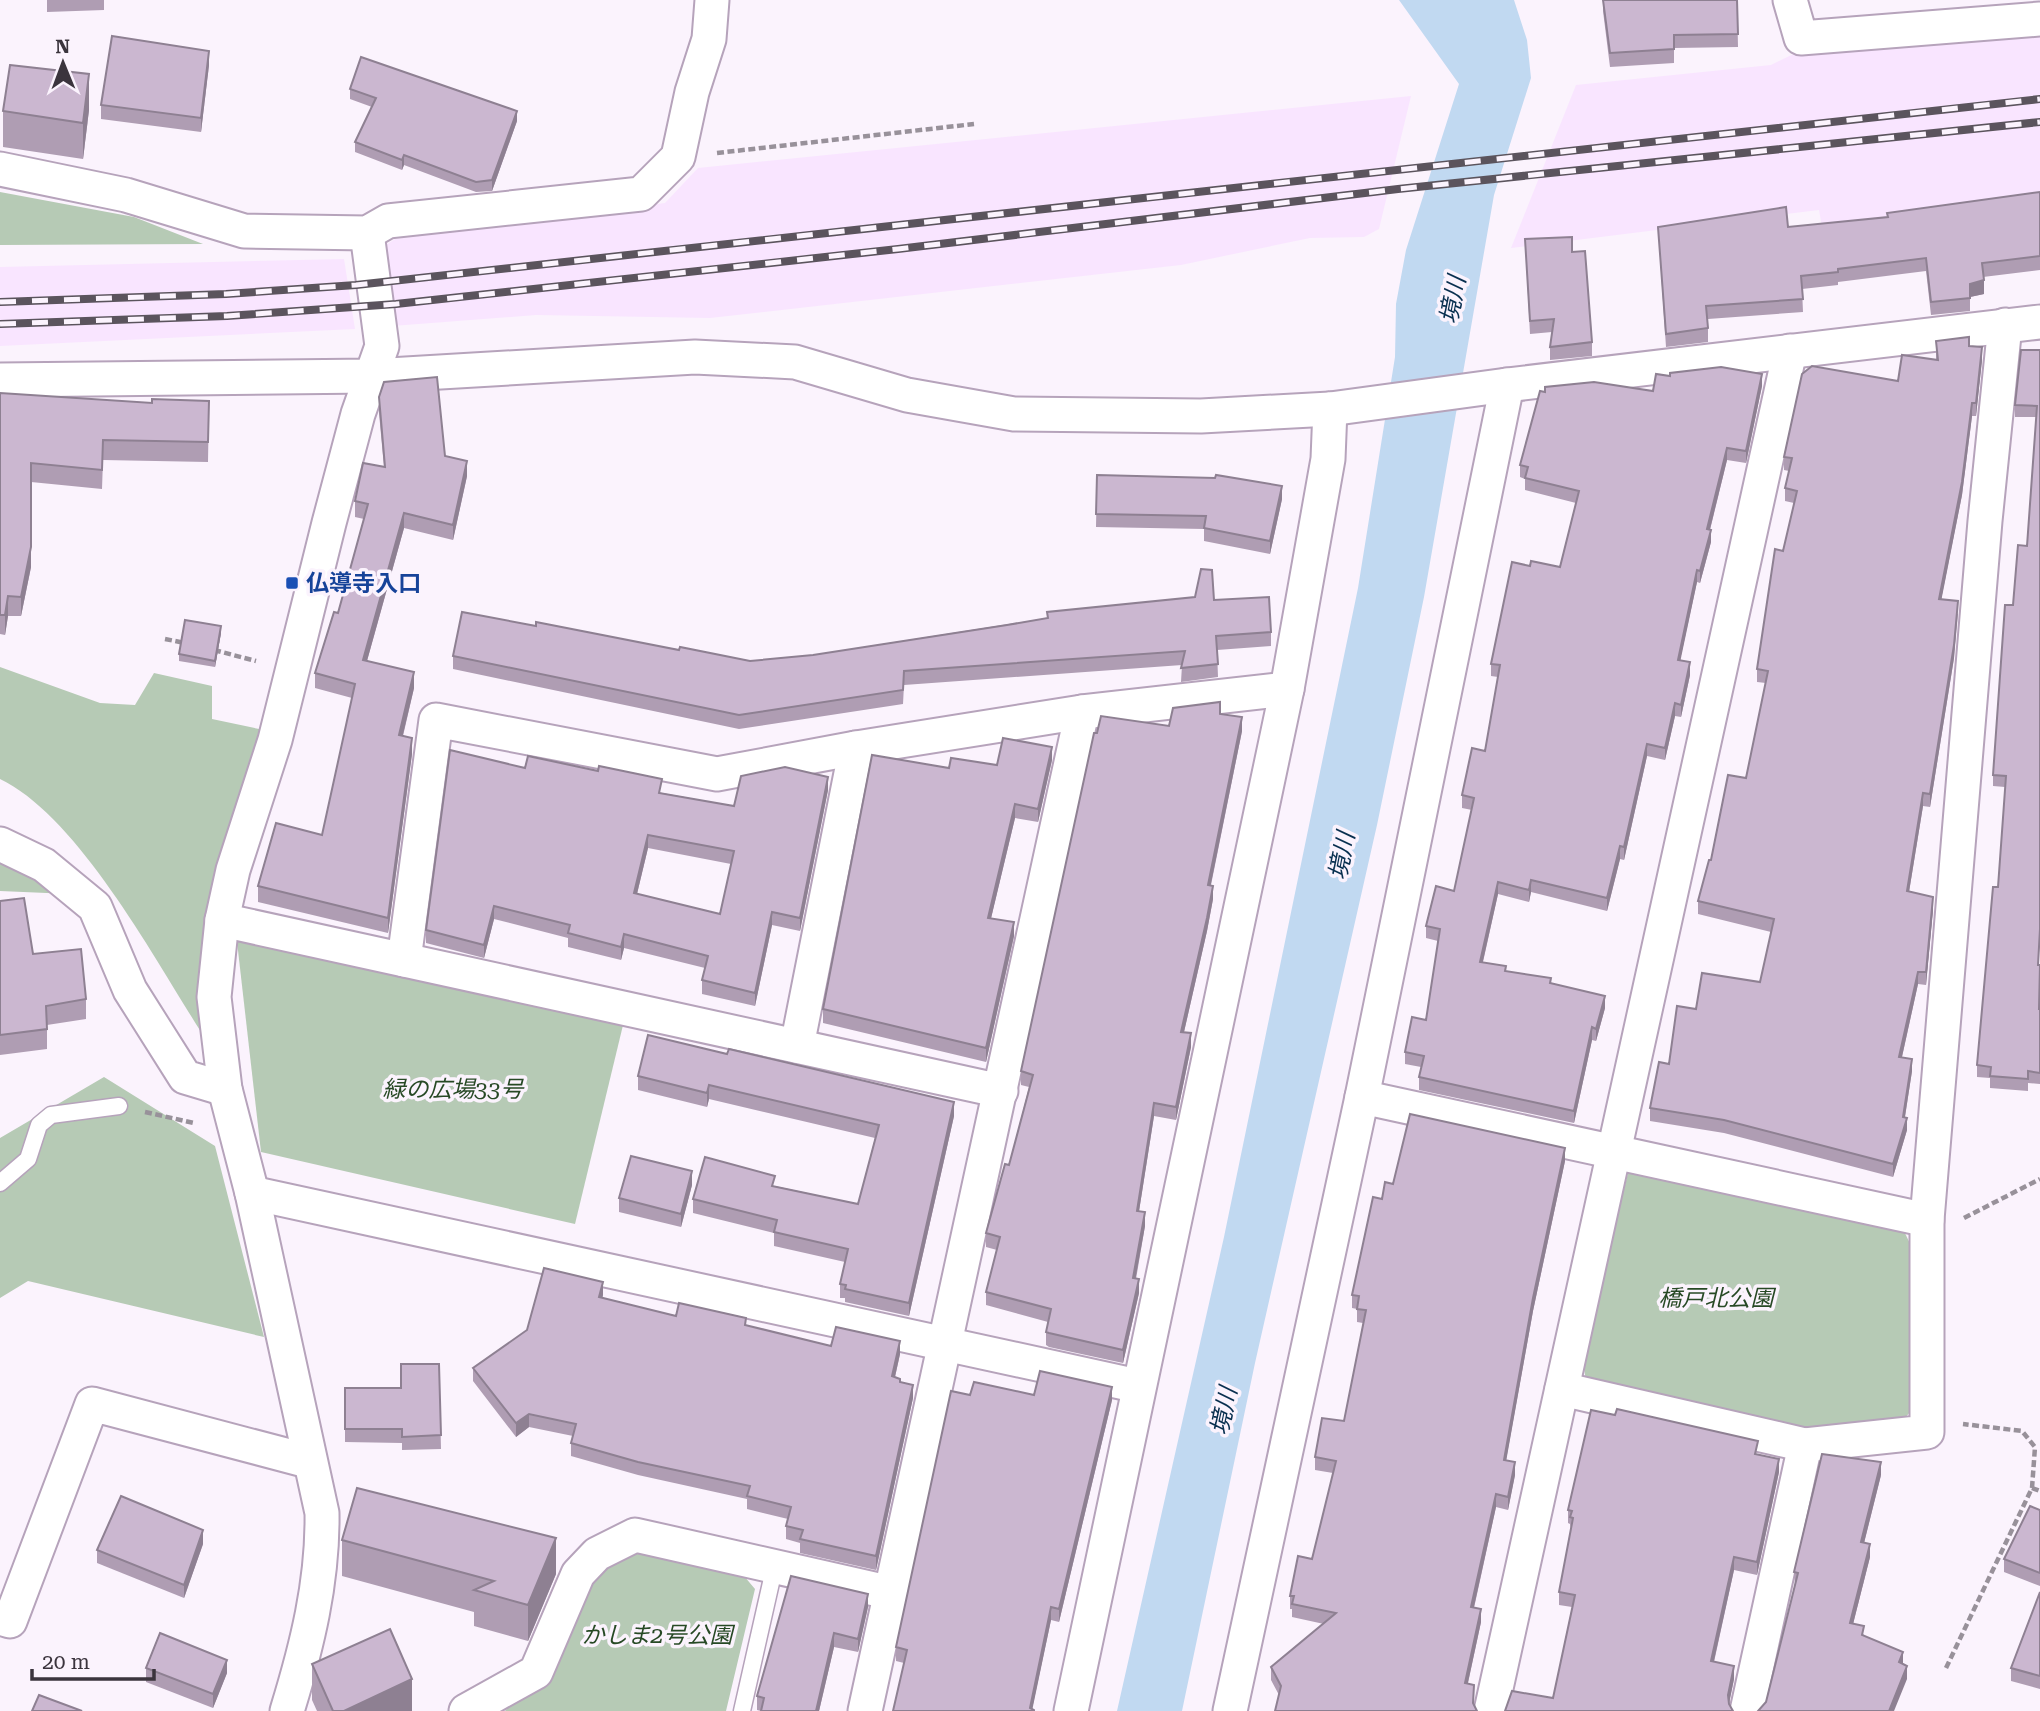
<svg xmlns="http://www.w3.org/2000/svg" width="2040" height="1711" viewBox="0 0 2040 1711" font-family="'Roboto Serif','Noto Sans JP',serif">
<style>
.built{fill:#f9e5ff}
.green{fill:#b6cab5}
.water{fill:#c1d9f1}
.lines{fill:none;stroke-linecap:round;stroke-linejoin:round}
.lane-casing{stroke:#b6a3bb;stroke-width:19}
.street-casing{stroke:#b6a3bb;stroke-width:37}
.path{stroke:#98919a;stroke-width:4.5;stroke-dasharray:7 3.5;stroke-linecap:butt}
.lane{stroke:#fff;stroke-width:16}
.street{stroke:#fff;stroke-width:33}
.rail-casing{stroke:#5b545d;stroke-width:8}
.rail{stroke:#fbf3fd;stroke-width:5;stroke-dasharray:16;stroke-linecap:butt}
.wall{fill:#af9db3;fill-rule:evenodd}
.shaded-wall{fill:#8e8092}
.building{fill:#cbb7d0;stroke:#8e8092;stroke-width:2;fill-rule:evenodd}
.transit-dot{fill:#1a4fb4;stroke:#fbf3fd;stroke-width:2.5}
.labels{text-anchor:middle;stroke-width:7;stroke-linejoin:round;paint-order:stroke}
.transit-label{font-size:23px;font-weight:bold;fill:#164399;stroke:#fbf3fd;text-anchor:start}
.park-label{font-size:23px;font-style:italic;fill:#274925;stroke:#fbf3fd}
.water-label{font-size:24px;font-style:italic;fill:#082f4f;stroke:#fbf3fd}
</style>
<rect width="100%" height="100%" fill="#fbf3fd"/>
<!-- built -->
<g class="built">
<path d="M2040,32V197L1822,227L1819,210L1511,248L1576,85L1771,65L1808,47Z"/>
<path d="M1411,96L1379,229L1364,237L1310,238L1181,265L710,318L536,315L392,326L380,249L395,239L665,203L698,168Z"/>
<path d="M344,259L355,329L0,346V267Z"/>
</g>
<!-- green -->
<g class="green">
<path d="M0,192L134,217L203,244L0,245Z"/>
<path d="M0,667L100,703L135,705L154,673L212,686V719L264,730L208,1043C159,967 80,817 0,779Z"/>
<path d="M0,863L70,894L0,891Z"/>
<path d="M236,933L624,1021L575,1224L261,1152Z"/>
<path d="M104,1077L215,1146L264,1337L28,1281L0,1298V1138Z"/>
<path d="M1630,1165L1903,1229L1914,1252L1910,1412L1901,1423L1820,1434L1586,1381L1582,1356Z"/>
<path d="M628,1551L744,1576L755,1589L726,1711H505L520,1694L552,1680L599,1568Z"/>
</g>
<!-- water -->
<path class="water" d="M1399,0H1514L1527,40L1531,78L1494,195L1424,597L1377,825L1255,1363L1182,1711H1117L1224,1237L1358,588L1395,357L1396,304L1406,250L1459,84Z"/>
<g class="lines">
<!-- lane casing -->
<g class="lane-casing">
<g id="lane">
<path d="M0,1183L28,1159L39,1125L51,1115L119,1106"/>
<path d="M742,1711L775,1565"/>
</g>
</g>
<!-- street casing -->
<g class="street-casing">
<g id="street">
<path d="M1790,0L1801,38L2040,19"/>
<path d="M0,169L126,195L244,231L367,233L388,221L641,194L678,157L692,92L709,39L712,0"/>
<path d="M0,380L372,376L695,357L795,362L907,395L1014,414L1201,416L1330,409L1507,385L2040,322"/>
<path d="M0,844L44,865L95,907L130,990L185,1077L225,1089"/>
<path d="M222,920L1001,1091"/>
<path d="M404,960L436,720L717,774L856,748L1082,712L1287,689"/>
<path d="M797,1046L856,748"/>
<path d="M1362,1097L1927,1220"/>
<path d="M252,1193L1138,1386"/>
<path d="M1562,1389L1805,1445"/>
<path d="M0,1618L10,1621L92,1404L308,1461"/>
<path d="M287,1711C307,1646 323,1582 322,1513L252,1193L225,1089L214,997L222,920L233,870L275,740L329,523L358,414L382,346L367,233"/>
<path d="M466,1711L536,1672L578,1574L597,1554L635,1535L892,1593"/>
<path d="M865,1711L1082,712"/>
<path d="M1071,1711L1287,689L1328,459L1330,409"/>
<path d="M1230,1711L1362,1097L1507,385"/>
<path d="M1491,1711L1790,351"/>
<path d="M1747,1711L1805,1445L1927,1432V1220L1985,521L2005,325"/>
</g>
</g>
<!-- path -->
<g class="path">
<path d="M717,153L974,124"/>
<path d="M165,639L185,643"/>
<path d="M214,650L256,661"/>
<path d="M145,1112L194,1123"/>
<path d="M1964,1218L2040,1179"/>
<path d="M2032,1488L2040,1491"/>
<path d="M1946,1668L2032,1488L2035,1447L2022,1431L1963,1424"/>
</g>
<!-- lane -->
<use href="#lane" class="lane"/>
<!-- street -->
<use href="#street" class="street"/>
<!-- rail casing -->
<g class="rail-casing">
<g id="rail">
<path d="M0,302L226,294L356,285L2040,99"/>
<path d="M0,324L227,316L396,304L898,249L1398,189L2040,122"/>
</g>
</g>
<!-- rail -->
<use href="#rail" class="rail"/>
</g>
<!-- wall -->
<g class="wall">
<path d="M47,0H104V10L47,12Z"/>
<path d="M1603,0H1737L1738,47L1674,48V63L1610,67L1603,11Z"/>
<path d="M209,65L201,132L101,119V105Z"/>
<path d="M350,89L517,121L492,191L476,192L404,165L402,170L355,152V142L372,107L350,99Z"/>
<path d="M89,110L83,159L3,147V111Z"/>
<path d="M2040,192V270L1983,277L1984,294L1970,297V311L1931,315L1926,271L1838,282V285L1802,289L1803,312L1708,319V342L1666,347L1658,227H1788L1887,217Z"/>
<path d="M1525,239L1572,252L1592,342V356L1550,360V347L1552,332L1530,334Z"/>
<path d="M1936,341L1969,346L1982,360L1976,416H1972L1962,495L1941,600L1958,614L1954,658L1930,807L1923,806L1909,892L1933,910L1926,985L1918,984L1902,1057L1912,1071L1905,1117L1907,1130L1893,1177L1724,1133L1650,1121V1108L1669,1064L1696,1009L1760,982L1771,932L1698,914V901L1711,860L1746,778L1766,683L1757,682V669L1794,503L1785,501V488L1789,471L1784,470V457L1898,381L1936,360Z"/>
<path d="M2040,350V940L2038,965H2040V1084L2028,1083V1091L1990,1088V1078L1977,1077V1065L1998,887L2005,787L1993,786V775L2013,605L2027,546L2036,417H2015V405Z"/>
<path d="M1762,386L1746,463L1727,460L1710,530L1711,542L1700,583L1697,582L1680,660L1690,675L1681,717L1675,716L1665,760L1647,756L1624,860L1620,859L1607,911L1531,892L1529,902L1498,894L1483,962L1506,971L1551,983L1605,1008L1596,1041L1592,1040L1574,1123L1419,1090V1077L1421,1067L1405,1064V1052L1426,1020L1438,941L1426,938V926L1454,891L1472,810L1462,808V795L1485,751L1498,677L1491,676V664L1560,567L1576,503L1525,490V479L1520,477V465L1545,392L1653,391Z"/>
<path d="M0,393L152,403L209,401L208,462L103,460L102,489L31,482V567L21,616H8L5,635L0,634Z"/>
<path d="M379,397L467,476L453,540L404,528L367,661L414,688L403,736L412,754L388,933L258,902V886L322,835L352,698L315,688V673L338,613L364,519L355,517V501L384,467L379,413Z"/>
<path d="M1097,475L1282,499L1270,554L1204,541V529L1096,527Z"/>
<path d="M1214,600L1271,632V646L1217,650L1218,677L1181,682L1182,665L904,685L903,704L739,729L453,669V656L536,626L750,661L813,655L1047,618V612Z"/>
<path d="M221,633L215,667L179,661V654Z"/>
<path d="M1220,714L1242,731L1211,885L1213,899L1207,931L1184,1032L1191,1047L1176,1120L1154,1116L1139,1211L1145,1226L1136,1279L1139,1293L1123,1363L1049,1347L1046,1345V1332L1048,1322L986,1305V1292L997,1250L986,1247V1233L1009,1165L1029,1087L1021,1085V1071L1097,733L1169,726Z"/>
<path d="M1052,760L1038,822L1015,818L991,918L1014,936L986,1062L823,1023V1009L997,765Z"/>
<path d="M525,768L734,806L828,790L800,931L772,925L755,1006L702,994V980L705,968L624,948L621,960L568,947V938L494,919L484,958L426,943V930ZM648,848L731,864L720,914L637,894Z"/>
<path d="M0,901L33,954L86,999V1019L47,1025V1049L0,1055Z"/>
<path d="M638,1076L954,1116L909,1316L845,1302V1298H840V1284L845,1262L774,1246V1233L693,1213V1199L775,1186L858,1204L875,1138L709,1099L707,1107L638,1090Z"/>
<path d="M1565,1161L1533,1311L1506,1460L1515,1475L1508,1510L1496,1507L1474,1608L1481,1622L1468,1683L1474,1697V1705L1279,1695L1271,1680V1667L1324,1624L1292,1617V1609H1290V1596L1312,1559L1333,1473L1315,1470V1457L1344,1421L1363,1323L1357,1322V1309L1352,1308V1295L1382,1199L1393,1184Z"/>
<path d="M692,1185L681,1227L619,1212V1198Z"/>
<path d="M603,1295L602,1298L676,1316L746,1325L831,1346L900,1354L895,1377L913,1398L876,1570L800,1553V1543L786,1539V1526L788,1519L747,1509V1499L638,1475L571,1456V1443L573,1436L529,1427L516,1437L473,1381V1368Z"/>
<path d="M439,1364L441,1449L402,1450V1443L345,1442V1388H401Z"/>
<path d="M970,1395H1034L1112,1400L1059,1622L1051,1620L1032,1709L904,1663L896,1661V1647Z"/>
<path d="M1758,1455L1779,1472L1757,1575L1734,1570L1714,1662L1734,1679L1729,1704L1553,1698L1572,1607L1559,1605V1592L1571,1530L1570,1524L1568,1523V1510Z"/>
<path d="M1881,1475L1864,1543L1870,1557L1853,1624L1864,1635L1903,1664L1907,1679L1766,1702L1795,1585L1794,1572Z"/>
<path d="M2040,1510V1586L2004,1572V1559Z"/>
<path d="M342,1540L556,1574L528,1641L474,1626V1612L342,1576Z"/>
<path d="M203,1544L184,1598L97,1563V1550Z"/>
<path d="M791,1576L868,1607L858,1652L834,1647L819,1711H761L757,1710V1696Z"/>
<path d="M2040,1592V1689L2011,1681V1668Z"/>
<path d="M312,1664L412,1711H317L312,1700Z"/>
<path d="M146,1668L227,1673L213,1708L146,1682Z"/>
</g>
<!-- shaded-wall -->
<g class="shaded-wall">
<path d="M209,51V65L201,132V118Z"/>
<path d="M89,74V110L83,159V123Z"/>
<path d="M517,111V121L492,191V180Z"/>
<path d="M404,155V165L402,170V160Z"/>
<path d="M1984,280V294L1970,297V284Z"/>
<path d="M1982,347V360L1976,416V403Z"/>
<path d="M1762,374V386L1746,463V451Z"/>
<path d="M1972,403V416L1962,495L1939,612V599Z"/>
<path d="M1727,448V460L1707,541V529Z"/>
<path d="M467,461V476L453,540V525Z"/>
<path d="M31,482V567L21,616V597Z"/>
<path d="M1282,486V499L1270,554V541Z"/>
<path d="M404,513V528L363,675V660Z"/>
<path d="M1711,530V542L1700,583V571Z"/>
<path d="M1697,570V582L1678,672V660Z"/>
<path d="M8,596V616L5,635V615Z"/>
<path d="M1958,601L1954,658L1930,807V794Z"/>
<path d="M221,626V633L215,667V661Z"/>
<path d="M1690,662V675L1681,717V705Z"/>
<path d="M414,672V688L399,751V735Z"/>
<path d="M1675,703V716L1665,760V748Z"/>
<path d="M1242,717V731L1208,898V885Z"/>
<path d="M412,738V754L388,933V918Z"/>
<path d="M1647,744V756L1624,860V847Z"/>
<path d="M1052,747V760L1038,822V809Z"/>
<path d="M828,777V790L800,931V918Z"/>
<path d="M1923,793V806L1907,904V891Z"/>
<path d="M1015,804V818L988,931V918Z"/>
<path d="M648,835V848L634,906V893Z"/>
<path d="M1620,846V859L1607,911V898Z"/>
<path d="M1531,880V892L1529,902V890Z"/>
<path d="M1498,882V894L1480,974V962Z"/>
<path d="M1213,886V899L1207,931L1181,1045V1032Z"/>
<path d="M1933,897V910L1926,985V972Z"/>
<path d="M494,906V919L484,958V945Z"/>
<path d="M772,912V925L755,1006V993Z"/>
<path d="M1014,922V936L986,1062V1048Z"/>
<path d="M624,934V948L621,960V947Z"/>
<path d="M1918,972V984L1899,1070V1057Z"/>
<path d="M1605,996V1008L1596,1041V1029Z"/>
<path d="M1592,1027V1040L1574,1123V1111Z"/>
<path d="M1191,1033V1047L1176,1120V1107Z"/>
<path d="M1912,1059V1071L1903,1129L1907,1118V1130L1893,1177V1164L1903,1117Z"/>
<path d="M709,1085V1099L707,1107V1093Z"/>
<path d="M954,1102V1116L909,1316V1303Z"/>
<path d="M1154,1103V1116L1137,1224V1211Z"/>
<path d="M1565,1148V1161L1533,1311L1504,1473V1460L1533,1298Z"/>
<path d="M692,1171V1185L681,1227V1214Z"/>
<path d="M1145,1212V1226L1133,1292V1278Z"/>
<path d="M1139,1279V1293L1123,1363V1350Z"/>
<path d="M603,1282V1295L599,1310V1297Z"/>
<path d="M900,1341V1354L892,1390V1376Z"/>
<path d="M913,1385V1398L876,1570V1556Z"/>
<path d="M1112,1387V1400L1059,1622V1609Z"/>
<path d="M529,1414V1427L516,1437V1423Z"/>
<path d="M1779,1459V1472L1757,1575V1562Z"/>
<path d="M1515,1462V1475L1508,1510V1497Z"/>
<path d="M1881,1462V1475L1861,1555V1542Z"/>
<path d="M1496,1494V1507L1471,1620V1607Z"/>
<path d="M203,1530V1544L184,1598V1585Z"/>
<path d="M556,1538V1574L528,1641V1605Z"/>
<path d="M1870,1544V1557L1850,1636V1623Z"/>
<path d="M1734,1557V1570L1711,1674V1661Z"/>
<path d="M868,1594V1607L858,1652V1639Z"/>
<path d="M1051,1607V1620L1032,1711L1030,1708Z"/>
<path d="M1481,1609V1622L1465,1696V1683Z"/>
<path d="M834,1633V1647L819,1711H816Z"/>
<path d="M1903,1652V1664L1899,1662Z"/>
<path d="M227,1660V1673L213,1708V1694Z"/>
<path d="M1734,1666V1679L1728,1708V1695Z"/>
<path d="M1907,1666V1679L1894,1711H1889Z"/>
<path d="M412,1679V1711H344Z"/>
</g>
<!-- building -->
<g class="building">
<path d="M1603,0H1737L1738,34L1674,35V49L1610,53Z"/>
<path d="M112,36L209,51L201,118L101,105Z"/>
<path d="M361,57L517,111L492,180L476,182L404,155L402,160L355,142L376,98L350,89Z"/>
<path d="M10,65L89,74L83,123L3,111Z"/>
<path d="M2040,192V256L1982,263L1984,280L1970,284V298L1931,302L1926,258L1838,269V272L1801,276L1803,299L1706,306L1708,328L1666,334L1658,227L1786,207L1788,227L1888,217L1887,213Z"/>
<path d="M1572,237V252L1585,251L1592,342L1550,347L1554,319L1530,321L1525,239Z"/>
<path d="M1969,337V346L1982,347L1976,403H1972L1962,482L1939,599L1958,601L1954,645L1930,794L1923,793L1907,891L1933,897L1926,972H1918L1899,1057L1912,1059L1903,1117L1907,1118L1893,1164L1724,1120L1650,1108L1659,1062L1669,1064L1677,1006L1696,1009L1702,973L1760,982L1774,919L1698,901L1709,860H1711L1728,775L1746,778L1768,671L1757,669L1775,549L1783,551L1797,491L1785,488L1792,458L1784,457L1802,374L1812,366L1898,381L1902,355L1938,360L1936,341Z"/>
<path d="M2021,350H2040V929L2038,965H2040L2039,1009H2040V1073L2028,1071V1079L1990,1076L1991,1067L1977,1065L1993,887H1998L2006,776L1993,775L2005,605H2013L2018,545L2027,546L2037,406L2015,405Z"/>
<path d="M1721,367L1762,374L1746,451L1727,448L1707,529L1711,530L1700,571L1697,570L1678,660L1690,662L1681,705L1675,703L1665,748L1647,744L1624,847L1620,846L1607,898L1531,880L1529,890L1498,882L1480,962L1506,966L1505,971L1551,978L1550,983L1605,996L1596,1029L1592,1027L1574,1111L1419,1077L1424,1056L1405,1052L1412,1017L1426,1020L1440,929L1426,926L1436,886L1454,891L1474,798L1462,795L1472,748L1485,751L1500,665L1491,664L1512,562L1530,566L1531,561L1560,567L1579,491L1525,478L1528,467L1520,465L1540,391L1545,392V387L1594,382L1653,391L1656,374L1670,376V373Z"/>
<path d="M437,377L445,456L467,461L453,525L404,513L363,660L414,672L399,735L412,738L388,918L258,886L276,823L322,835L355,684L315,673L334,612L338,613L368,504L355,501L363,463L385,467L379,397L384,382Z"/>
<path d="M0,393L152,403V399L209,401L208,442L103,440L102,470L31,463V547L21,597L8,596L5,615H0Z"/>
<path d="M1097,475L1215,478L1216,475L1282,486L1270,541L1204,528L1206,516L1096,514Z"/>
<path d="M1201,569L1212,570L1214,600L1269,597L1271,632L1216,636L1218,664L1181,668L1185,651L904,671L903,690L739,715L453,656L462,612L536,626V622L679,650L680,647L750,661L813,655L1007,625L1048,618L1047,612L1195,597Z"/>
<path d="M185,620L221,626L215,661L179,654Z"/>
<path d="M1220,702V714L1242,717L1208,885L1213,886L1207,918L1181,1032L1191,1033L1176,1107L1154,1103L1137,1211L1145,1212L1133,1278L1139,1279L1123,1350L1049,1333L1046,1332L1051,1309L986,1292L1000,1237L986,1233L1005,1164L1009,1165L1033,1075L1021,1071L1094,733H1097L1101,716L1169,726L1173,708Z"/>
<path d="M1003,738L1052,747L1038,809L1015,804L988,918L1014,922L986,1048L823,1009L872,755L949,768L951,758L997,765Z"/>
<path d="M450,750L525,768L528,756L598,771L599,766L662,779L659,793L734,806L741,776L785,767L828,777L800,918L772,912L755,993L702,980L708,956L624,934L621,947L568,933L570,925L494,906L484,945L426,930ZM648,835L734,851L720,914L634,893Z"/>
<path d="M24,898L33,954L81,949L86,999L46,1006L47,1029L0,1035V901Z"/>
<path d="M648,1035L727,1054L729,1049L954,1102L909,1303L845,1289L846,1285L840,1284L848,1249L774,1232L777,1220L693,1199L705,1157L775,1176L772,1186L858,1204L879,1125L709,1085L707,1093L638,1076Z"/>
<path d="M1410,1114L1565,1148L1533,1298L1504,1460L1515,1462L1508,1497L1496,1494L1471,1607L1481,1609L1465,1683L1474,1685L1473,1703L1477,1711H1275L1281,1686L1271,1667L1336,1613L1292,1604L1294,1596H1290L1298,1556L1312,1559L1336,1461L1315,1457L1322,1418L1344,1421L1366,1310L1357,1309L1359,1296L1352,1295L1373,1197L1382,1199L1385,1182L1393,1184Z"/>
<path d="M631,1156L692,1171L681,1214L619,1198Z"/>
<path d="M544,1268L603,1282L599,1297L676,1316L679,1303L746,1318L745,1325L831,1346L836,1327L900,1341L892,1376L900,1379V1382L913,1385L876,1556L800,1539L803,1530L786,1526L791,1507L747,1496L750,1486L638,1462L571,1443L576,1424L529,1414L516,1423L473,1368L527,1330Z"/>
<path d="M401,1364H439L441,1435L402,1437V1429H345V1388H401Z"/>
<path d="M1040,1371L1112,1387L1059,1609L1051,1607L1030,1708L1034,1710V1711H893L907,1650L896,1647L951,1391L970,1395L974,1382L1034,1395Z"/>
<path d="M1617,1409L1758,1441L1755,1454L1779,1459L1757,1562L1734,1557L1711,1661L1734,1666L1728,1695L1729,1704L1733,1711H1505L1512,1691L1553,1698L1575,1595L1559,1592L1573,1518L1570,1517L1572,1511L1568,1510L1591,1410L1615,1415Z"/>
<path d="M1822,1454L1881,1462L1861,1542L1870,1544L1850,1623L1864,1626L1862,1635L1903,1652L1899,1662L1907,1666L1889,1711H1758L1766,1702L1798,1573L1794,1572Z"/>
<path d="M357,1488L556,1538L528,1605L474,1590L494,1581L342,1540Z"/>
<path d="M121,1496L203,1530L184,1585L97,1550Z"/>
<path d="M2030,1506L2040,1510V1573L2004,1559Z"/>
<path d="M791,1576L868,1594L858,1639L834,1633L816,1711H761L764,1698L757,1696Z"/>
<path d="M2040,1592V1676L2011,1668Z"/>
<path d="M390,1629L412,1679L344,1711H333L312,1664Z"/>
<path d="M160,1633L227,1660L213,1694L146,1668Z"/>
<path d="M39,1695L82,1711H32Z"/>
</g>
<!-- markers -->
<rect class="transit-dot" x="285" y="576" width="14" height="14" rx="3.5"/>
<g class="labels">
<!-- transit labels -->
<g class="transit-label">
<text x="306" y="591">仏導寺入口</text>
</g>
<!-- park labels -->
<g class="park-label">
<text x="453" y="1097">緑の広場33号</text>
<text x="1716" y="1306">橋戸北公園</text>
<text x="657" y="1643">かしま2号公園</text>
</g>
<!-- water labels -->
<g class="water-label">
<text transform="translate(1453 300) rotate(-79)" y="8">境川</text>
<text transform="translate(1342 856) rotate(-79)" y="8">境川</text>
<text transform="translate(1224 1411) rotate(-78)" y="8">境川</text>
</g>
</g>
<!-- north arrow -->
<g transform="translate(63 63) rotate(359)" stroke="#fbf3fd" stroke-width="5" paint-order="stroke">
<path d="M0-5L12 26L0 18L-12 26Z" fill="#3b343d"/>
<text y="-10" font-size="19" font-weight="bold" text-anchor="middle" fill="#3b343d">N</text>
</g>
<!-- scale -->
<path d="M32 1669v10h122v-10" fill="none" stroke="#3b343d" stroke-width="3.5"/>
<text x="42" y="1669" font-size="21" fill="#3b343d" stroke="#fbf3fd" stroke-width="5" paint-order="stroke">20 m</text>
</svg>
